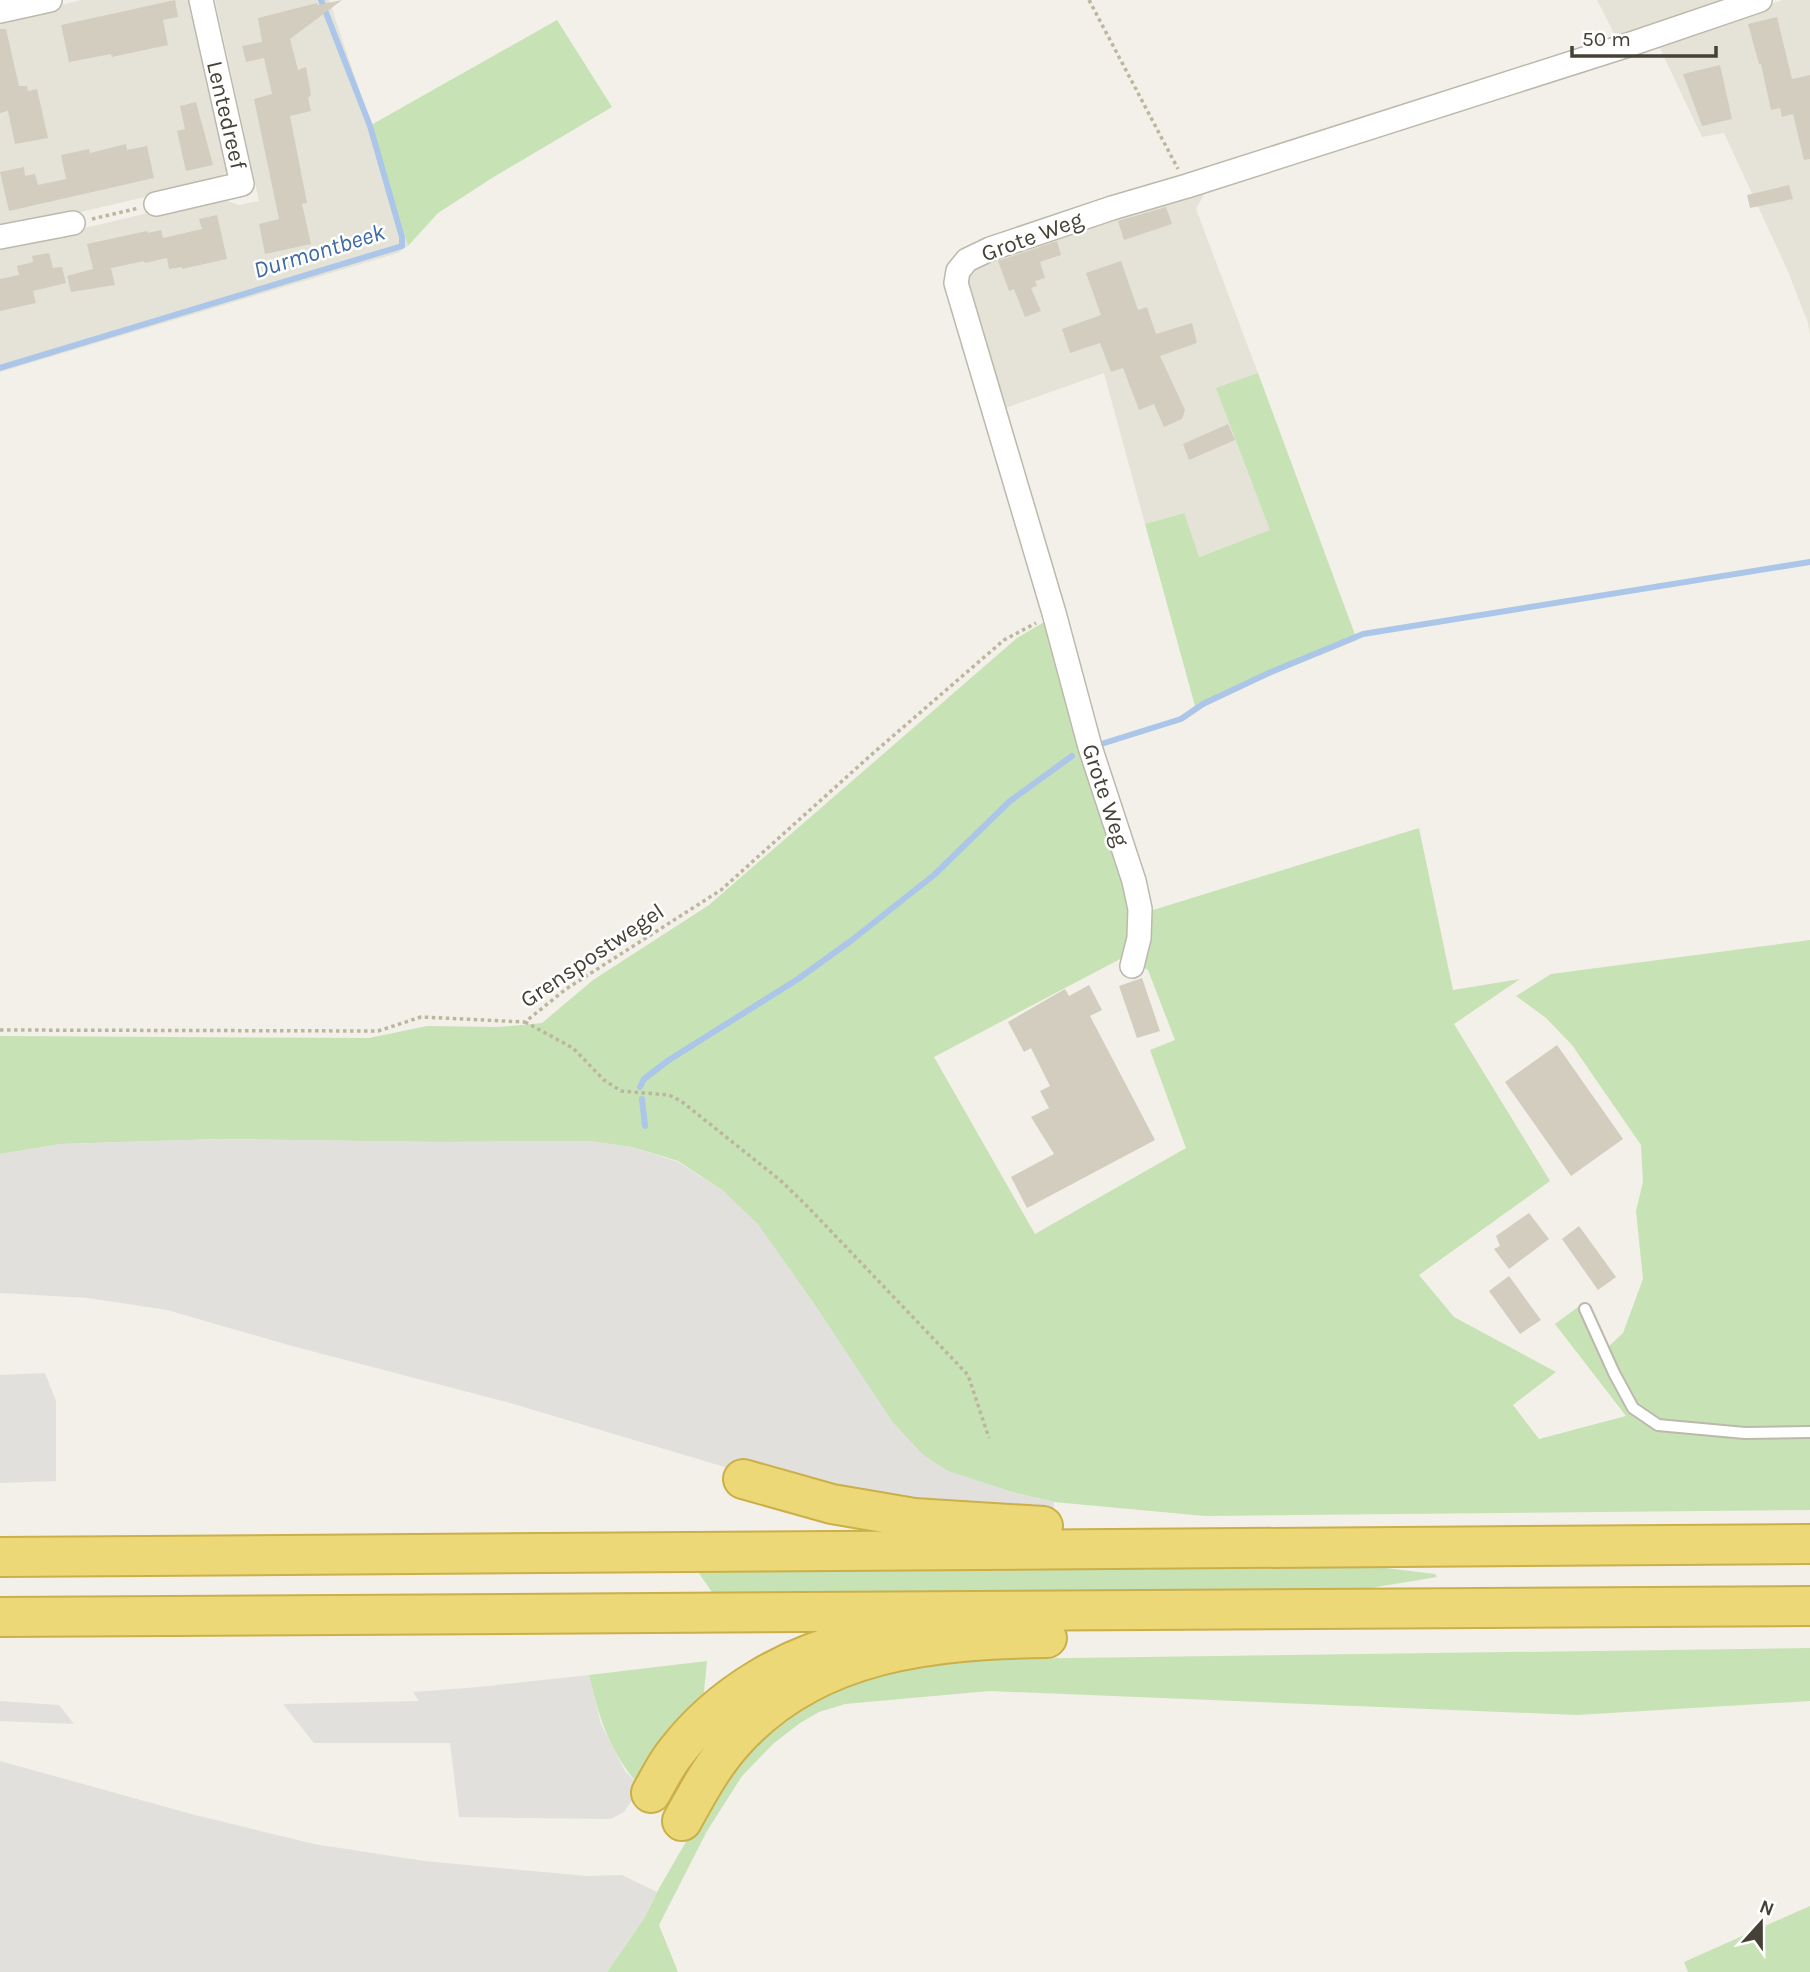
<svg xmlns="http://www.w3.org/2000/svg" width="1810" height="1972" viewBox="0 0 1810 1972" font-family="Karla,sans-serif">
<style>
.residential{fill:#e5e3d7}
.green{fill:#c7e2b5}
.parking{fill:#e1e0dc}
.lines{fill:none;stroke-linecap:round;stroke-linejoin:round}
.stream{stroke:#abc6e8;stroke-width:6}
.building{fill:#d2cdbf}
.service-casing{stroke:#bcb9ac;stroke-width:14}
.minor-casing{stroke:#bcb9ac;stroke-width:26}
.motorway-casing{stroke:#cbaf49;stroke-width:42}
.path{stroke:#bcb69f;stroke-width:3.5;stroke-dasharray:3.5 3.5;stroke-linecap:butt}
.service{stroke:#fff;stroke-width:10}
.minor{stroke:#fff;stroke-width:23}
.motorway{stroke:#edd878;stroke-width:38}
.labels{text-anchor:middle;stroke-width:5;stroke-linejoin:round;paint-order:stroke}
.street-label{font-size:23px;fill:#454137;stroke:#fff}
.water-label{font-size:24px;font-style:italic;fill:#3d69a4;stroke:#fff}
</style>
<rect width="100%" height="100%" fill="#f2f0e8"/>
<!-- residential -->
<g class="residential">
<path d="M82,0H195L231,159L227,171L218,180L12,228L0,226V19Z"/>
<path d="M215,0H329L371,125L408,246L398,253L0,372V248L216,197L239,205L259,201Z"/>
<path d="M1597,0H1747L1619,43Z"/>
<path d="M1783,0H1810V336L1808,323L1787,269L1724,133L1702,137L1656,40Z"/>
<path d="M1206,191L1196,209L1258,373L1217,389L1271,530L1198,557L1183,513L1145,524L1104,373L1000,410L964,281L968,271L988,254Z"/>
</g>
<!-- green -->
<g class="green">
<path d="M557,20L612,107L492,178L438,213L408,246L371,125Z"/>
<path d="M1258,373L1357,640L1195,706L1145,524L1184,513L1199,557L1270,530L1216,388Z"/>
<path d="M1051,618L1135,901L1124,957L934,1057L1035,1234L1186,1148L1150,1050L1175,1040L1148,970L1141,966L1150,911L1419,828L1453,990L1520,979L1454,1024L1550,1181L1419,1275L1454,1317L1556,1372L1513,1405L1539,1439L1626,1416L1555,1324L1578,1307L1607,1348L1623,1333L1643,1279L1636,1211L1643,1182L1641,1145L1572,1045L1546,1018L1516,996L1551,974L1810,940V1510L1205,1516L1054,1502L1012,1492L947,1471L923,1455L893,1423L812,1301L758,1225L722,1190L678,1161L632,1147L588,1141L438,1142L219,1139L61,1144L0,1154V1036L369,1038L427,1026L499,1027L542,1023L593,980L709,905L1017,638Z"/>
<path d="M690,1560L1369,1566L1435,1574L1437,1577L1352,1591L716,1598Z"/>
<path d="M1810,1648V1701L1577,1715L989,1691L845,1704L819,1712L800,1723L773,1744L742,1776L707,1831L659,1925L678,1972H607L645,1917L657,1892L737,1753L846,1679L925,1660Z"/>
<path d="M707,1661L703,1702L641,1787C610,1754 599,1718 589,1675Z"/>
<path d="M1810,1906V1972H1688L1684,1962Z"/>
</g>
<!-- parking -->
<g class="parking">
<path d="M219,1139L438,1142L588,1141L632,1147L678,1162L722,1190L758,1224L812,1301L893,1423L923,1455L948,1471L1012,1492L1054,1502V1521L788,1486L510,1403L292,1346L167,1310L88,1298L0,1293V1154L61,1144Z"/>
<path d="M45,1373L56,1401V1481L0,1483V1375Z"/>
<path d="M589,1675L601,1724L625,1771L641,1787L624,1812L611,1819L459,1817L450,1743H314L283,1704L419,1701L413,1692L479,1687Z"/>
<path d="M0,1701L59,1705L74,1724L0,1721Z"/>
<path d="M0,1761L195,1815L314,1844L424,1861L587,1876L622,1875L657,1892L645,1917L607,1972H0Z"/>
</g>
<g class="lines">
<!-- stream -->
<g class="stream">
<path d="M0,368L402,246V237L370,126L321,0"/>
<path d="M1098,745L1181,719L1203,704L1271,672L1363,634L1810,562"/>
<path d="M640,1087L644,1079L669,1060L798,979L852,940L934,875L1010,801L1072,756"/>
<path d="M642,1099L645,1126"/>
</g>
</g>
<!-- building -->
<g class="building">
<path d="M175,0L178,17L163,20L168,45L112,57L111,54L69,62L61,25Z"/>
<path d="M342,0L290,39L298,70L306,67L311,95L308,98L311,111L290,116L307,203L302,204L311,244L265,254L259,224L279,219L254,99L272,94L264,58L246,62L242,46L262,42L258,18L317,3L318,5Z"/>
<path d="M1777,17L1792,79L1810,75V159L1804,160L1793,114L1782,117L1780,108L1771,110L1761,64H1759L1748,24Z"/>
<path d="M0,29H6L19,86H27L28,91L37,89L48,138L15,144L8,111L0,113Z"/>
<path d="M1720,65L1732,119L1702,126L1683,74Z"/>
<path d="M196,102L213,165L186,171L177,131L185,129L180,106Z"/>
<path d="M126,144L127,150L147,146L154,178L9,211L0,172L24,167L25,176L35,174L38,185L66,179L61,155L89,149L90,153Z"/>
<path d="M1789,185L1793,199L1750,208L1747,195Z"/>
<path d="M1166,207L1172,224L1124,240L1118,221Z"/>
<path d="M217,215L227,259L182,269V267L169,269L167,258L145,263L144,261L111,268L115,285L71,292L67,276L93,269L87,244L147,231L148,233L161,230L163,238L202,229L199,219Z"/>
<path d="M1057,241L1061,255L1040,262L1045,278L1035,281L1037,286L1031,288L1041,311L1025,317L1014,289L1009,291L998,261Z"/>
<path d="M49,253L53,268L62,267L66,283L33,291L36,303L0,311V279L19,275L17,266L33,262L32,256Z"/>
<path d="M1121,261L1138,310L1147,307L1156,334L1192,323L1197,343L1160,356L1185,410L1182,419L1164,427L1154,404L1139,410L1123,368L1111,372L1100,343L1070,353L1062,329L1101,315L1086,273Z"/>
<path d="M1228,424L1235,440L1189,460L1183,444Z"/>
<path d="M1142,978L1160,1031L1137,1038L1119,986Z"/>
<path d="M1089,985L1102,1010L1090,1016L1155,1140L1027,1208L1011,1177L1054,1154L1031,1117L1049,1108L1040,1091L1050,1086L1031,1048L1024,1052L1008,1022L1065,989L1069,996Z"/>
<path d="M1557,1045L1623,1139L1571,1176L1505,1082Z"/>
<path d="M1529,1213L1549,1239L1509,1269L1494,1249L1500,1246L1496,1236Z"/>
<path d="M1579,1226L1616,1277L1598,1290L1562,1239Z"/>
<path d="M1509,1276L1541,1320L1520,1334L1489,1291Z"/>
</g>
<g class="lines">
<!-- service casing -->
<g class="service-casing">
<path id="service" d="M1585,1309L1614,1373L1633,1408L1658,1425L1745,1433L1810,1432"/>
</g>
<!-- minor casing -->
<g class="minor-casing">
<g id="minor">
<path d="M0,11L50,0"/>
<path d="M156,204L242,184L201,0"/>
<path d="M0,237L73,223"/>
<path d="M1132,966L1139,938L1140,909L1134,881L1090,747L1054,613L956,283L958,271L967,260L990,249L1112,208L1187,186L1625,46L1760,0"/>
</g>
</g>
<!-- motorway casing -->
<g class="motorway-casing">
<g id="motorway">
<path d="M743,1479L832,1504L914,1518L1043,1526"/>
<path d="M0,1557L1810,1544"/>
<path d="M0,1617L1810,1606"/>
<path d="M651,1793C659,1779 666,1764 676,1752C719,1696 786,1656 855,1640C873,1636 894,1635 913,1633"/>
<path d="M682,1821C698,1792 713,1764 735,1740C816,1650 933,1640 1047,1638"/>
</g>
</g>
<!-- path -->
<g class="path">
<path d="M1089,0L1178,169"/>
<path d="M92,219L139,208"/>
<path d="M525,1022L573,1048L604,1080L621,1091L669,1095L681,1101L780,1180L806,1205L968,1375L989,1438"/>
<path d="M0,1030L378,1031L421,1017L525,1022L566,989L721,890L871,755L1004,640L1036,623"/>
</g>
<!-- service -->
<use href="#service" class="service"/>
<!-- minor -->
<use href="#minor" class="minor"/>
<!-- motorway -->
<use href="#motorway" class="motorway"/>
</g>
<g class="labels">
<!-- street labels -->
<g class="street-label">
<text transform="translate(227 115) rotate(77)" y="8">Lentedreef</text>
<text transform="translate(1032 236) rotate(-20)" y="8">Grote Weg</text>
<text transform="translate(1106 795) rotate(72)" y="8">Grote Weg</text>
<text transform="translate(592 955) rotate(-34)" y="8">Grenspostwegel</text>
</g>
<!-- water labels -->
<g class="water-label">
<text transform="translate(319 251) rotate(-17)" y="8">Durmontbeek</text>
</g>
</g>
<!-- north arrow -->
<g transform="translate(1761 1923) rotate(21)" stroke="#ffffff" stroke-width="5" paint-order="stroke">
<path d="M0-5L12 26L0 18L-12 26Z" fill="#454137"/>
<text y="-10" font-size="19" font-weight="bold" text-anchor="middle" fill="#454137">N</text>
</g>
<!-- scale -->
<path d="M1572 46v10h144v-10" fill="none" stroke="#454137" stroke-width="3.5"/>
<text x="1582" y="46" font-size="21" fill="#454137" stroke="#ffffff" stroke-width="5" paint-order="stroke">50 m</text>
</svg>
